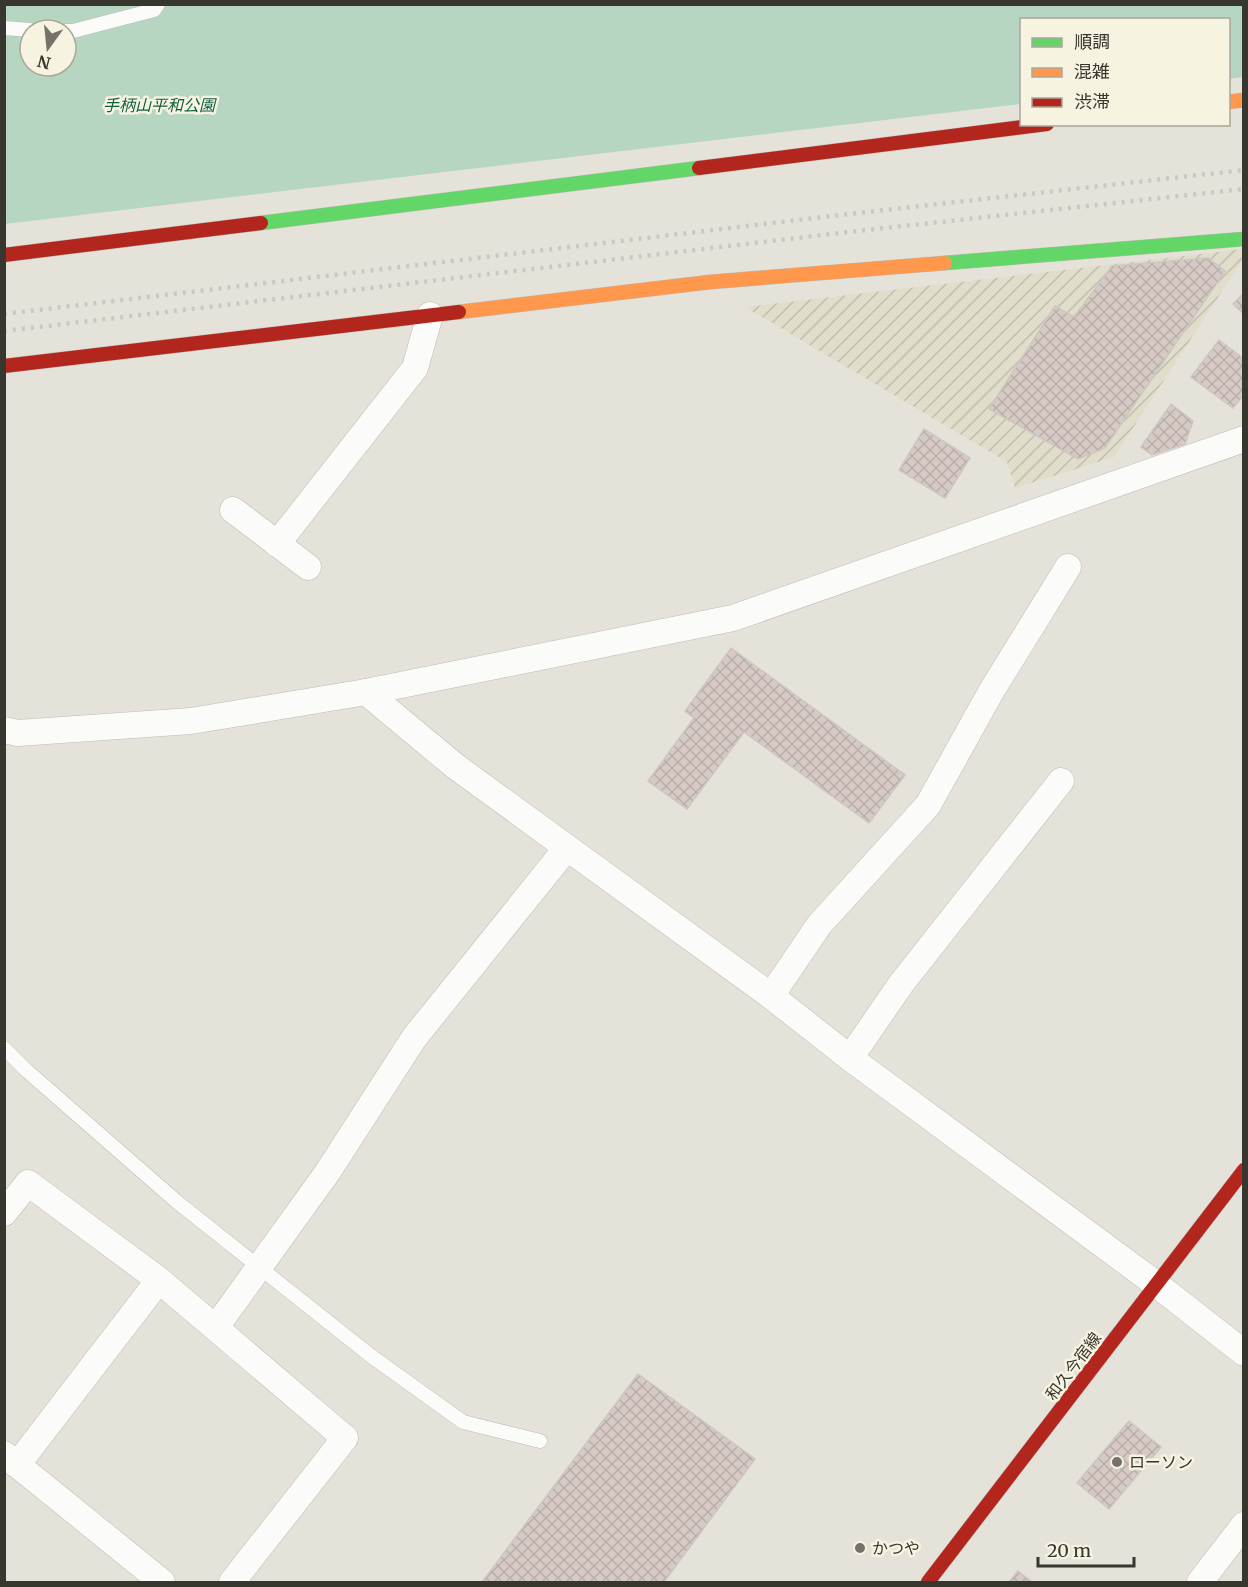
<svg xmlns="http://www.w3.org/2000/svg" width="1248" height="1587" viewBox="0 0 1248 1587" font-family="Merriweather,'Noto Sans JP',serif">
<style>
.industrial{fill:url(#industrial-furrows)}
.park{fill:#b6d6c2;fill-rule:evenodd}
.building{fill:url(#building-cross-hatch);stroke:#ccc7c2;stroke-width:1.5}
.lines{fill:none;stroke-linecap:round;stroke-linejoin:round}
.lane-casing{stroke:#bebcb4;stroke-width:15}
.street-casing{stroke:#bebcb4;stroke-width:27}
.fast-casing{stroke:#bebcb4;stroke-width:15}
.slow-casing{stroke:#bebcb4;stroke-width:15}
.jam-casing{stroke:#bebcb4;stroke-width:15}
.lane{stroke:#fbfbf9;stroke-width:14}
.street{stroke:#fbfbf9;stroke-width:26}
.fast{stroke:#63d668;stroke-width:14}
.slow{stroke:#ff974d;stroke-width:14}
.jam{stroke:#b3261e;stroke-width:14}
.rail{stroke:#c9c8c6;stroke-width:4.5;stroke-dasharray:3 6;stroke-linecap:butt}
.poi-dot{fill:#74726a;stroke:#f7f3e1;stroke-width:2}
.labels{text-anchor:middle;stroke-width:5;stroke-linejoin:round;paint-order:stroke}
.park-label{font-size:16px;font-style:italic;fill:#126044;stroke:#f7f3e1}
.street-label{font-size:16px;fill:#37362f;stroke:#f7f3e1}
.poi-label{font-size:16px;fill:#37362f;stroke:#f7f3e1;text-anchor:start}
</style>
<defs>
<pattern id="industrial-furrows" width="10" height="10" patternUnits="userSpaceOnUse" patternTransform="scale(1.5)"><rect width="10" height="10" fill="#e1ddcb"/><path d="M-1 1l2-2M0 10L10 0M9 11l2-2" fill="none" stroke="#c2beaf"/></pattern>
<pattern id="building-cross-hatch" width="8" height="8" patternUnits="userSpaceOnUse" patternTransform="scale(1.5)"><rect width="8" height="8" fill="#d7cac4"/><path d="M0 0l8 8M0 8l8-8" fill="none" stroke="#b9aea9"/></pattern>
</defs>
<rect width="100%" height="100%" fill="#e5e2d9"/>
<!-- industrial -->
<path class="industrial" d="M1243,249V259L1114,457L1015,488L1007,462L745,307Z"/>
<!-- park -->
<path class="park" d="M4,5H1243V77L1229,79L1228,20H1022L1021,104L5,224ZM30,30H66V66H30Z"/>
<!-- building -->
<g class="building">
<path d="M1208,258L1225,271L1105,448L1078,459L989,409L1055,306L1074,317L1112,266Z"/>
<path d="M1244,293V314L1233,304Z"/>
<path d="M1219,340L1244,359V395L1233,408L1191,377Z"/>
<path d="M1171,404L1193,421L1185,444L1152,455L1141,447Z"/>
<path d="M924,429L970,458L945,498L899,470Z"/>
<path d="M731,648L905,775L869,823L744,732L687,809L648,781L694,718L685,711Z"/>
<path d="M638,1374L755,1459L664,1582H482Z"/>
<path d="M1129,1421L1161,1447L1109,1509L1077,1483Z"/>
<path d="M1018,1571L1032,1582H1009Z"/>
</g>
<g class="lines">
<!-- lane casing -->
<g class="lane-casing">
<g id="lane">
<path d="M4,28L30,30"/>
<path d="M66,31H73L154,10L158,4"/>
<path d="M4,1048L26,1070L176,1201L371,1356L463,1422L540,1441"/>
</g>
</g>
<!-- street casing -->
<g class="street-casing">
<g id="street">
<path d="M233,510L308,567"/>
<path d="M277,544L415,368L430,315"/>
<path d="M366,692L455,766L771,996L850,1058L1156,1284L1244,1353"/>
<path d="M4,730L18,733L191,721L366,692L733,618L1244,439"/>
<path d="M771,996L819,925L928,805L992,690L1068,567"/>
<path d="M850,1058L901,984L1061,781"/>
<path d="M4,1213L28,1183L159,1280L345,1438L232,1582"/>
<path d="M216,1327L327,1173L414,1038L566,849"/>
<path d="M4,1454L162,1582"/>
<path d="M17,1465L159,1280"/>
<path d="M1200,1582L1244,1525"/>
</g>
</g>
<!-- fast casing -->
<g class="fast-casing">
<g id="fast">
<path d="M261,223L699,168"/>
<path d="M945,263L1244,239"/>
</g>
</g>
<!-- slow casing -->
<g class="slow-casing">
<g id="slow">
<path d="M1228,102L1244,100"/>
<path d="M459,312L710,282L945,263"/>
</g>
</g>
<!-- jam casing -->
<g class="jam-casing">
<g id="jam">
<path d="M699,168L1047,124"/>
<path d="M4,255L261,223"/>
<path d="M4,366L459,312"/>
<path d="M928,1582L1244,1170"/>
</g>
</g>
<!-- lane -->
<use href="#lane" class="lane"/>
<!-- street -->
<use href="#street" class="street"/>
<!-- fast -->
<use href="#fast" class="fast"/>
<!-- slow -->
<use href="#slow" class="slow"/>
<!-- jam -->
<use href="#jam" class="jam"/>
<!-- rail -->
<g class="rail">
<path d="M4,314L840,215L1244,170"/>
<path d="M4,331L848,232L1244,189"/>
</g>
</g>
<!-- markers -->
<g class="poi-dot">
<circle cx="1117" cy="1462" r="6"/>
<circle cx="860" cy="1548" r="6"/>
</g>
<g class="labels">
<!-- park labels -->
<g class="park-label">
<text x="159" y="111">手柄山平和公園</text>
</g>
<!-- street labels -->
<g class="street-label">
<text transform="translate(1073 1366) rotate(-53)" y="6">和久今宿線</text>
</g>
<!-- poi labels -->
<g class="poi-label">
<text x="1129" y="1468">ローソン</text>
<text x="872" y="1554">かつや</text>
</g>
</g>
<!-- border -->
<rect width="1248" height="1587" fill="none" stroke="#37362f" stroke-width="12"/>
<!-- legend -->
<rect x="1020" y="18" width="210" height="108" fill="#f7f3e1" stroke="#aaa79a" stroke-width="1.5"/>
<rect x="1032" y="38" width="30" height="9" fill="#63d668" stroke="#aaa79a" stroke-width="1.5"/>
<text x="1074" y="48" font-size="18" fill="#37362f">順調</text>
<rect x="1032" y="68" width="30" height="9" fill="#ff974d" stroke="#aaa79a" stroke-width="1.5"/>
<text x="1074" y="78" font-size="18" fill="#37362f">混雑</text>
<rect x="1032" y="98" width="30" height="9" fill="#b3261e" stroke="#aaa79a" stroke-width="1.5"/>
<text x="1074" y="108" font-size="18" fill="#37362f">渋滞</text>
<!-- north arrow -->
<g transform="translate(48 48) rotate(195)"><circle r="28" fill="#f7f3e1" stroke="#aaa79a" stroke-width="1.5"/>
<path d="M0-4.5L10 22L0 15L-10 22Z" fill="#74726a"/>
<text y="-9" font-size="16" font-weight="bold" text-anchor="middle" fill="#37362f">N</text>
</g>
<!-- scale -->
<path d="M1038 1557v9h96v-9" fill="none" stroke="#37362f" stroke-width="3"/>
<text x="1047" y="1557" font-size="18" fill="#37362f" stroke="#f7f3e1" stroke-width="4.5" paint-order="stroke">20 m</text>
</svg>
